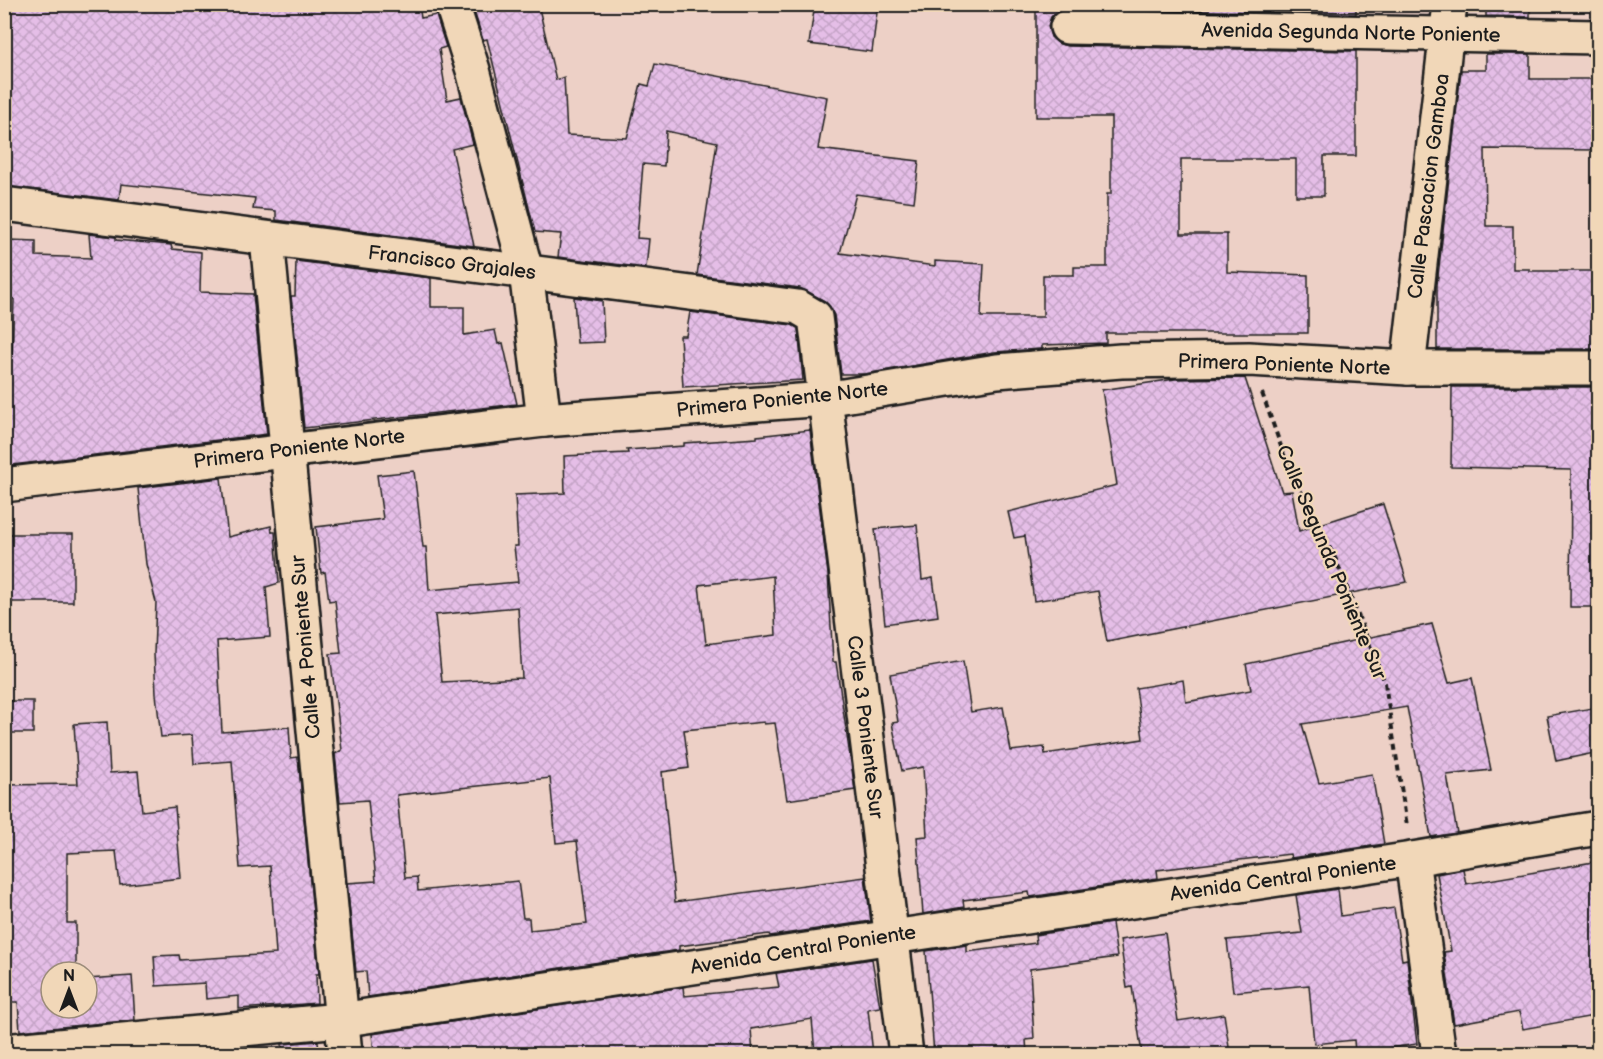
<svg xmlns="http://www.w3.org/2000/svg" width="1603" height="1059" viewBox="0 0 1603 1059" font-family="'Balsamiq Sans',sans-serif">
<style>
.building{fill:url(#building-cross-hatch);stroke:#1c1c1c;stroke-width:1.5;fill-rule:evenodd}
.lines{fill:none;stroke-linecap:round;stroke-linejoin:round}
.minor-casing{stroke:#1c1c1c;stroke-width:38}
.path{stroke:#1c1c1c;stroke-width:4;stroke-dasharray:6 4.5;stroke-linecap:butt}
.minor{stroke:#f1d7b8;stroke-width:33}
.labels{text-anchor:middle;stroke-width:4.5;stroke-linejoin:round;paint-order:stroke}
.street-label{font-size:20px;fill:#1c1c1c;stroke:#f1d7b8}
</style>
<defs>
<pattern id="building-cross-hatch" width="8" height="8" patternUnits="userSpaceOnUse" patternTransform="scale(1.5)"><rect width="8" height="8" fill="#e5bee7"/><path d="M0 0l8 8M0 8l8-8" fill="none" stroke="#c4a3c6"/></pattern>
</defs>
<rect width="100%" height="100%" fill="#edd0c6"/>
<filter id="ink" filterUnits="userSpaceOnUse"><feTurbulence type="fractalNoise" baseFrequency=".0167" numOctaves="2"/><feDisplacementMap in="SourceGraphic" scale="12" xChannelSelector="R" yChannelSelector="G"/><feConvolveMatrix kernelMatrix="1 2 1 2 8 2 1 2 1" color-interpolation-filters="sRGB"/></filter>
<g filter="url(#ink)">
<!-- building -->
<g class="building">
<path d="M4,4L118,11V4H419L421,18L436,15L446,47L439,49L447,100L461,97L473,144L452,149L474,246L276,220V211L253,209L255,198L121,184L119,200L4,186Z"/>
<path d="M476,4H538L556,80L564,77L567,135L627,138L641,84L649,86L655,64L827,97L818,149L919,161L914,202L856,194L840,253L935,266V261L984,264L981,317H1043V275H1074V267H1107V194H1111V117H1036V4H1356V14L1067,8L1057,11L1051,17L1048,26L1051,37L1058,43L1067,46L1356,51V156H1324V196H1296V159H1181V234H1227V272L1308,275V333H1106V343L1042,345V349L994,352L865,374H841L834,315L825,301L800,288L697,275L717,142L666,131L664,166L643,164L637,238L649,239L646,268L558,257L561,234L535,232L487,39L483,40L473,8H477Z"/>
<path d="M815,4H878L872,52L809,44Z"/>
<path d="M1486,4H1530V17L1486,16Z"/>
<path d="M1486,54H1530V79H1599V150L1485,149L1486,226H1513V269H1530V271H1599V349H1437V285L1461,70H1486Z"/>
<path d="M89,234L116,237V240L171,245L172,249L201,252L200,292L253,294L267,434L4,466V354L12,355L14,299L6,298L8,240L36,241V256L91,258Z"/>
<path d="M296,261L431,278V307H464V335L495,330L498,344L503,343L517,404L304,428L291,296H295Z"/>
<path d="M574,297L602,301L604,342L577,343Z"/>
<path d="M690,312L792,325L798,328L803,380L683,387L680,336H686Z"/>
<path d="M1245,378L1282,492L1292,491L1299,531L1383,504L1407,582L1107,642L1098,591L1034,601L1025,536L1014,538L1008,512L1117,485L1102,390L1175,379Z"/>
<path d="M1452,387H1599V607H1570L1571,470L1451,467Z"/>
<path d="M810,430L828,574L833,662H836L855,790L787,800L775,723L764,724V722L684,730L689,768L662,772L675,902L865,877L871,921L770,936L769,934L679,946V950L368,997L366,971L356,972L347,883L376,881L368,800L340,802L335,754L342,750L330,654L341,653L335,600L329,601L325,572L321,573L316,527L383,519L377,475L414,471L423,547H426L429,590L518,582L514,546H518L515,495L565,493L564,456L628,453L627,450L684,446V443L757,438V436ZM773,576L776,635L706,644L699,585ZM518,607L522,678L442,682L435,615ZM550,778L556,843L577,841L587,924L530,930L529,918H523L518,881L418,891L417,877L405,878L397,795Z"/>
<path d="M221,478L228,537L271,526L272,532H275L279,583L266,587L270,637L217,641L222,732L289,727L291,758L298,757L319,974H316L317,1003L239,1009V996L206,999L205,983L156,986L154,956L179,955L180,960L276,954L270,866L240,868L232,761L194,764L192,735L161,737L156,694L154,654L156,602L146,564L138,488Z"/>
<path d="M917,525L922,580L933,578L938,616L885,624L875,529Z"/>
<rect x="4" y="534" width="69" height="68"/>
<path d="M1432,624L1449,683L1472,678L1491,770L1447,775L1457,833L1431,837L1407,707L1302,724L1319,783L1372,774L1384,844L1291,858L1290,854L1157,870L1158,878L1030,897L1029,892L963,900L964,907L923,914L917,837L927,836L923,767L902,771L892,723L898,722L890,674L963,661L971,712L1003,707L1011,751L1044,747L1045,754L1143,739L1136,688L1183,680L1186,702L1251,690L1246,664Z"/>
<rect x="4" y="701" width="29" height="32"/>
<path d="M1592,708L1599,752L1556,761L1547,716Z"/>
<path d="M107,722L110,773L138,771L142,811L175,807L181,878L120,885L116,851L67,853V923H76V972H51V1008H87V979L132,976L135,1020L20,1031L18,1002H4V785L78,784L74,724Z"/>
<path d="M1599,861V1015L1523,1029L1519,1012L1454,1024L1444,952L1451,951L1437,874L1463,869L1466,884Z"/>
<path d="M1338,889L1341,916L1394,908L1402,960L1407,959L1417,1044L1355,1053L1354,1040L1314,1044L1309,985L1233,992L1227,940L1302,933L1296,895Z"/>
<path d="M1112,923L1117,957L1030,969L1034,1039L1026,1040L1027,1054H934L926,951L967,945V952L1036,943L1035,935Z"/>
<path d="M1165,933L1178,1021L1224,1014L1230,1054H1142L1132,987L1127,988L1120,940Z"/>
<path d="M872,959L880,1007L868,1009L873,1054H815L812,1019L751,1029L753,1054H374L372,1034L683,987L684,996L779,987L776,973Z"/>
<path d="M318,1041L319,1054H283L282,1044Z"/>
</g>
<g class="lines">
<!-- minor casing -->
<g class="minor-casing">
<g id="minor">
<path d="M452,4L473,70L526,271L544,420"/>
<path d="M1067,27L1598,37"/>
<path d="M4,204L798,307L815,317L906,1054"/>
<path d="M267,239L345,1054"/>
<path d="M1408,368L1450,4"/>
<path d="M4,485L544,420L825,399L997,371L1121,361L1249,359L1408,368H1598"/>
<path d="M1412,859L1439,1054"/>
<path d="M4,1051L340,1020L1412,859L1598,828"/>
</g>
</g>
<!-- path -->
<path class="path" d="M1262,393L1288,466L1336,560L1385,683L1407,826"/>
<!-- minor -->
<use href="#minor" class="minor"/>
</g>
</g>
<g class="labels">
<!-- street labels -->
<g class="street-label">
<text transform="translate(1351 32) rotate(1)" y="7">Avenida Segunda Norte Poniente</text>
<text transform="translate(1428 186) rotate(-83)" y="7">Calle Pascacion Gamboa</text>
<text transform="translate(452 262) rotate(7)" y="7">Francisco Grajales</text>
<text transform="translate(1284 364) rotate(2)" y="7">Primera Poniente Norte</text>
<text transform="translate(782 399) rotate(-6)" y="7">Primera Poniente Norte</text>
<text transform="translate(299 448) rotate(-7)" y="7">Primera Poniente Norte</text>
<text transform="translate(1332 562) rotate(67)" y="7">Calle Segunda Poniente Sur</text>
<text transform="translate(305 647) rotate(-95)" y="7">Calle 4 Poniente Sur</text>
<text transform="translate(866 727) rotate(83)" y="7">Calle 3 Poniente Sur</text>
<text transform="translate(1283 878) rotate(-8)" y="7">Avenida Central Poniente</text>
<text transform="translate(803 949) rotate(-9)" y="7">Avenida Central Poniente</text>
</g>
</g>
<!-- margin -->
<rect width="1603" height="1059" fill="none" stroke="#f1d7b8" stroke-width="24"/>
<rect x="12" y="12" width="1579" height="1035" fill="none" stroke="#1c1c1c" stroke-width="2" filter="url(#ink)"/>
<!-- north arrow -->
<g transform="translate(69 990)"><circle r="28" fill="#f1d7b8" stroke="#9c8c7a" stroke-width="1.5"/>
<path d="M0-4.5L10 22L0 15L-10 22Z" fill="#1c1c1c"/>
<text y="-9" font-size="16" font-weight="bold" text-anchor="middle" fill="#1c1c1c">N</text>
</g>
</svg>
